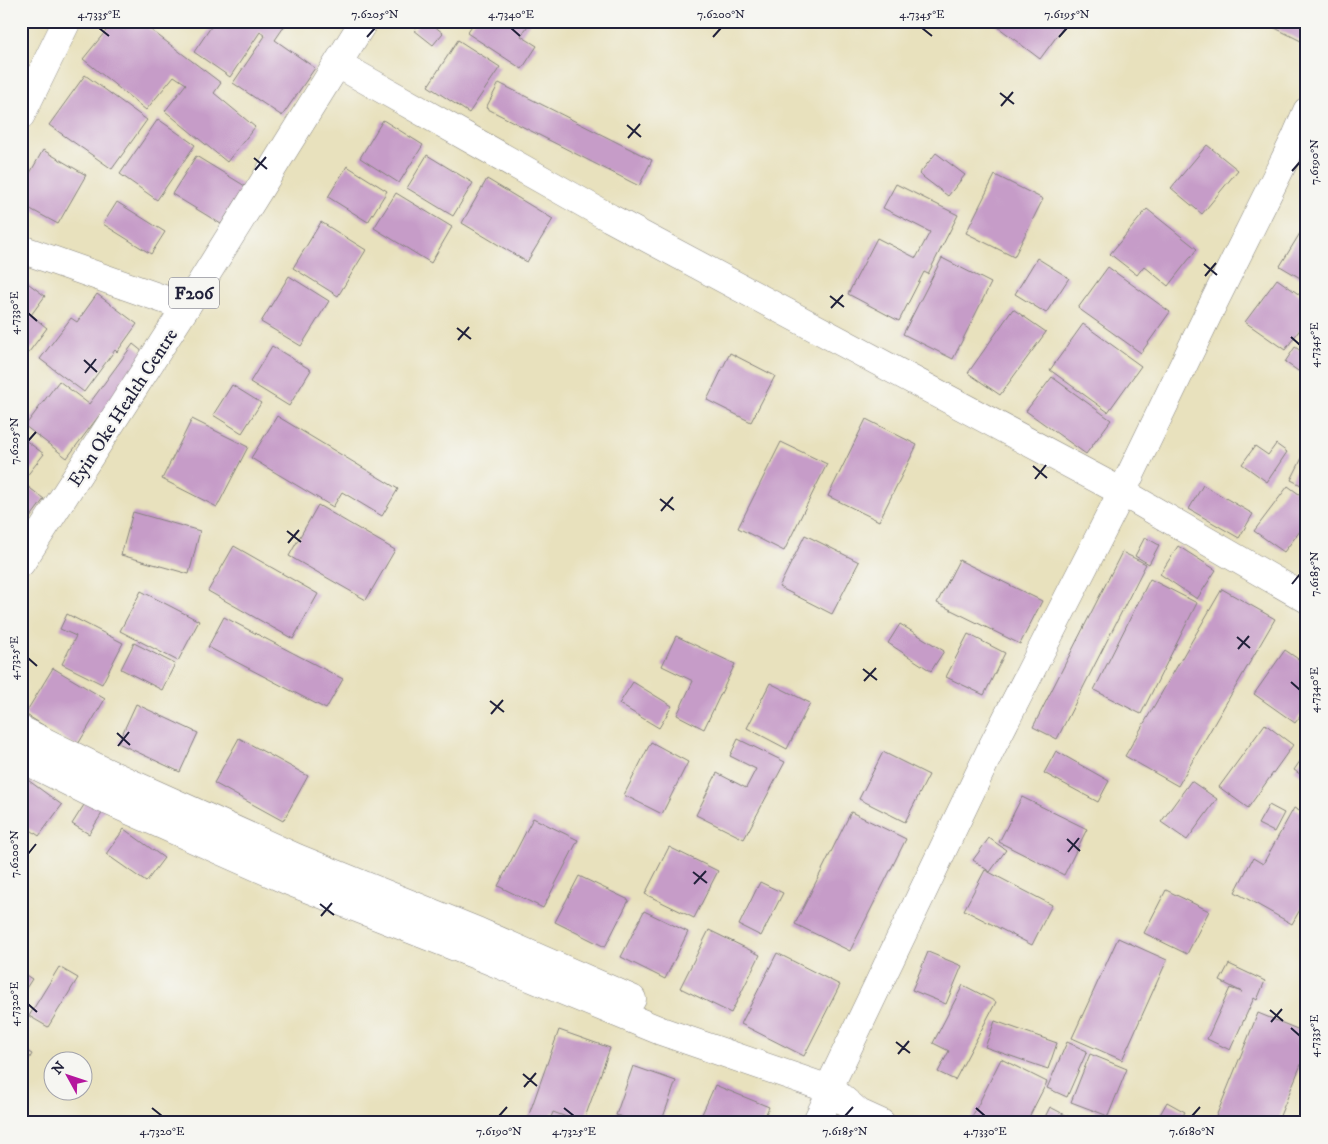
<svg xmlns="http://www.w3.org/2000/svg" width="1328" height="1144" viewBox="0 0 1328 1144" font-family="'IM FELL DW Pica',serif">
<style>
.building{fill:#c69cc8}
.lines{fill:none;stroke-linecap:round;stroke-linejoin:round}
.minor-casing{stroke:#85827c;stroke-width:29}
.primary-casing{stroke:#85827c;stroke-width:29}
.minor{stroke:#fff;stroke-width:28}
.primary{stroke:#fff;stroke-width:28}
.ticks{fill:none;stroke:#22223b;stroke-width:2}
.labels{text-anchor:middle;stroke-width:4.5;stroke-linejoin:round;paint-order:stroke}
.shield{fill:#f6f6f2;stroke:#626272;stroke-width:1}
.shield-label{font-size:18px;font-weight:bold;fill:#22223b}
.street-label{font-size:19px;fill:#22223b;stroke:#f6f6f2}
.neatline{fill:none;stroke:#22223b;stroke-width:2}
.ticks-label{font-size:12px;text-anchor:middle;fill:#22223b}
</style>
<rect width="100%" height="100%" fill="#f6f6f2"/>
<filter id="ink" filterUnits="userSpaceOnUse"><feTurbulence type="fractalNoise" baseFrequency=".02" numOctaves="2"/><feDisplacementMap in="SourceGraphic" scale="10" xChannelSelector="R" yChannelSelector="G"/><feConvolveMatrix kernelMatrix="1 2 1 2 8 2 1 2 1" color-interpolation-filters="sRGB"/></filter>
<filter id="wash" filterUnits="userSpaceOnUse"><feTurbulence type="fractalNoise" baseFrequency=".0096" numOctaves="4" result="noise"/><feDisplacementMap in="SourceGraphic" scale="20" xChannelSelector="R" yChannelSelector="G"/><feGaussianBlur stdDeviation="1.12" result="paint"/><feColorMatrix in="noise" values="0 0 0 0 0 0 0 0 0 0 0 0 0 0 0 0 0 1.4 0 .05"/><feComposite in="paint" operator="in"/></filter>
<g filter="url(#wash)">
<rect width="100%" height="100%" fill="#e8e1bd"/>
<g id="blocks">
<!-- building -->
<g class="building">
<path d="M114,21H139L221,83L214,93L255,127L227,162L165,111L186,84L174,76L146,110L83,59Z"/>
<path d="M215,21H288L275,40L315,68L282,116L233,83L265,36L260,32L230,77L194,52Z"/>
<path d="M422,21H428L443,33L433,45L414,30Z"/>
<path d="M475,21H531L521,36L537,46L522,69L467,33Z"/>
<path d="M990,21H1068L1040,59Z"/>
<path d="M1261,21H1307V29L1301,41Z"/>
<path d="M458,40L500,67L469,113L428,86Z"/>
<path d="M85,75L147,120L112,169L49,125Z"/>
<path d="M499,83L652,160L639,186L486,108Z"/>
<path d="M158,119L195,145L157,200L120,174Z"/>
<path d="M383,120L423,145L399,183L360,158Z"/>
<path d="M1207,145L1238,170L1202,214L1171,188Z"/>
<path d="M43,150L86,175L58,224L21,204V189Z"/>
<path d="M936,153L965,175L948,196L919,174Z"/>
<path d="M427,155L473,183L453,216L407,188Z"/>
<path d="M196,156L245,186L221,224L172,194Z"/>
<path d="M347,166L387,191L368,222L328,197Z"/>
<path d="M995,175L1043,199L1014,257L966,233Z"/>
<path d="M487,179L553,219L527,262L462,223Z"/>
<path d="M896,184L958,215L928,274L924,272L899,321L848,294L877,238L916,258L930,232L883,208Z"/>
<path d="M396,193L452,227L431,263L374,228Z"/>
<path d="M117,202L165,232L151,254L103,224Z"/>
<path d="M1147,209L1197,249L1168,286L1144,266L1137,275L1110,254Z"/>
<path d="M321,222L366,250L338,296L293,268Z"/>
<path d="M1305,225L1307,226V282L1280,266Z"/>
<path d="M942,258L991,283L953,359L903,334Z"/>
<path d="M1037,258L1069,278L1046,313L1015,294Z"/>
<path d="M1108,267L1170,312L1141,353L1078,308Z"/>
<path d="M289,276L329,301L301,346L261,322Z"/>
<path d="M21,278L45,296L31,315L47,328L23,360L21,359Z"/>
<path d="M1277,279L1307,300V320L1285,350L1245,322Z"/>
<path d="M97,294L137,324L117,352L115,350L84,392L40,359L71,318L77,322Z"/>
<path d="M1013,309L1046,332L1000,395L968,373Z"/>
<path d="M1083,324L1141,366L1108,412L1050,370Z"/>
<path d="M133,344L148,356L104,415L101,413L67,458L25,426L59,381L89,404Z"/>
<path d="M272,346L311,370L289,406L250,382Z"/>
<path d="M1295,347L1307,355V377L1285,362Z"/>
<path d="M730,353L775,376L751,422L707,400Z"/>
<path d="M1052,377L1111,420L1086,454L1026,411Z"/>
<path d="M232,385L261,403L242,433L213,415Z"/>
<path d="M277,416L398,489L382,516L342,492L333,507L251,458Z"/>
<path d="M192,419L248,447L217,507L162,479Z"/>
<path d="M866,419L917,445L879,521L828,496Z"/>
<path d="M21,437L44,454L22,482L44,499L21,530Z"/>
<path d="M781,442L827,464L784,551L738,528Z"/>
<path d="M1276,444L1287,452L1267,482L1242,464L1255,446L1268,455Z"/>
<path d="M1307,448V488L1291,480Z"/>
<path d="M1203,485L1253,514L1239,538L1189,509Z"/>
<path d="M1288,486L1307,500V522L1284,552L1254,531Z"/>
<path d="M318,505L395,550L366,600L289,556Z"/>
<path d="M133,512L200,531L189,574L121,555Z"/>
<path d="M805,535L859,562L832,614L779,587Z"/>
<path d="M1145,537L1159,545L1149,564L1135,556Z"/>
<path d="M234,546L318,594L293,639L208,591Z"/>
<path d="M1178,546L1216,570L1197,599L1160,574Z"/>
<path d="M1122,552L1146,564L1057,739L1033,727Z"/>
<path d="M959,560L1042,601L1020,644L937,603Z"/>
<path d="M1150,579L1197,603L1141,714L1094,690Z"/>
<path d="M1222,589L1275,619L1178,786L1125,756Z"/>
<path d="M141,591L199,621L178,661L120,631Z"/>
<path d="M67,614L123,643L102,684L62,664L76,636L60,629Z"/>
<path d="M224,617L343,679L326,709L208,647Z"/>
<path d="M900,624L944,651L931,671L888,643Z"/>
<path d="M968,634L1005,653L984,695L946,677Z"/>
<path d="M676,636L735,664L704,729L677,715L693,681L662,666Z"/>
<path d="M134,643L175,664L162,690L121,669Z"/>
<path d="M1285,650L1307,665V707L1295,723L1254,694Z"/>
<path d="M53,668L105,699L77,746L25,714Z"/>
<path d="M633,682L672,706L659,728L619,704Z"/>
<path d="M770,683L810,703L787,749L747,728Z"/>
<path d="M136,704L198,733L180,772L118,743Z"/>
<path d="M1265,724L1293,745L1248,808L1219,787Z"/>
<path d="M239,738L308,776L283,821L214,783Z"/>
<path d="M738,739L785,762L744,839L696,815L717,773L746,788L756,769L730,756Z"/>
<path d="M651,742L688,762L662,814L624,795Z"/>
<path d="M1056,751L1109,781L1098,802L1044,773Z"/>
<path d="M1307,751V779L1294,770Z"/>
<path d="M883,752L929,775L905,822L859,799Z"/>
<path d="M21,775L62,805L39,836L21,823Z"/>
<path d="M1191,781L1217,799L1187,840L1161,822Z"/>
<path d="M89,797L106,807L89,834L72,824Z"/>
<path d="M1022,797L1087,829L1064,875L999,842Z"/>
<path d="M1269,805L1284,813L1274,832L1258,824Z"/>
<path d="M1294,808L1307,815V897L1292,924L1235,892L1253,858L1263,864Z"/>
<path d="M851,812L906,839L850,951L795,924Z"/>
<path d="M533,818L578,840L543,908L498,886Z"/>
<path d="M124,829L164,858L146,882L106,854Z"/>
<path d="M989,838L1006,850L990,872L973,860Z"/>
<path d="M669,847L718,871L694,918L645,894Z"/>
<path d="M985,870L1052,905L1032,945L964,910Z"/>
<path d="M579,876L629,900L605,947L555,922Z"/>
<path d="M760,882L783,893L761,936L739,925Z"/>
<path d="M1166,890L1209,911L1187,954L1144,933Z"/>
<path d="M644,911L688,932L665,979L621,957Z"/>
<path d="M709,930L760,955L731,1013L680,988Z"/>
<path d="M1118,938L1167,960L1122,1060L1072,1038Z"/>
<path d="M928,952L962,966L946,1004L912,990Z"/>
<path d="M777,953L840,985L804,1056L741,1024Z"/>
<path d="M1229,964L1265,981L1257,1000L1254,998L1230,1050L1207,1039L1230,988L1242,992L1220,981Z"/>
<path d="M59,967L78,978L48,1027L29,1016Z"/>
<path d="M21,972L32,979L21,996Z"/>
<path d="M963,985L996,1002L955,1080L938,1072L949,1051L933,1043Z"/>
<path d="M1258,1013L1307,1033V1050L1277,1123H1223L1215,1119Z"/>
<path d="M995,1021L1057,1043L1048,1069L985,1047Z"/>
<path d="M559,1030L610,1048L583,1123L553,1112L549,1123H526Z"/>
<path d="M1067,1042L1087,1051L1067,1097L1047,1088Z"/>
<path d="M21,1048L32,1054L21,1074Z"/>
<path d="M1090,1054L1127,1069L1108,1116L1071,1102Z"/>
<path d="M1001,1059L1047,1082L1026,1123H969Z"/>
<path d="M633,1066L676,1081L661,1123H639L616,1115Z"/>
<path d="M715,1085L769,1107L762,1123H698Z"/>
<path d="M1167,1102L1185,1112L1179,1123H1162L1157,1120Z"/>
<path d="M1050,1107L1081,1123H1042Z"/>
</g>
</g>
</g>
<g filter="url(#ink)">
<use href="#blocks" fill-opacity="0" stroke="#85827c" stroke-width="1"/>
<g class="lines">
<!-- minor casing -->
<g class="minor-casing">
<g id="minor">
<path d="M338,64L610,218L1122,492L1307,599"/>
<path d="M21,115L67,21"/>
<path d="M21,249L186,307"/>
<path d="M21,730L106,772L297,858L479,932L632,999"/>
<path d="M21,758L97,796L291,882L481,957L661,1031L832,1090L859,1113L881,1123"/>
<path d="M816,1123L832,1090L833,1079L992,747L1122,492L1213,304L1295,139L1307,111"/>
</g>
</g>
<!-- primary casing -->
<g class="primary-casing">
<path id="primary" d="M21,563L186,307L364,21"/>
</g>
<!-- minor -->
<use href="#minor" class="minor"/>
<!-- primary -->
<use href="#primary" class="primary"/>
</g>
</g>
<!-- ticks -->
<path class="ticks" d="M99,28L109,36M511,28L520,36M922,28L932,36M367,37L375,28M713,37L721,28M1059,37L1067,28M1000,93L1014,104M1001,106L1013,92M627,125L641,137M628,138L640,124M254,158L267,169M255,170L266,157M1292,171L1300,162M1204,264L1217,275M1205,276L1216,263M830,296L844,307M831,308L843,295M28,313L37,321M457,328L471,339M1291,337L1300,345M458,340L469,327M84,360L97,372M85,373L96,359M28,441L36,432M1033,466L1047,478M1035,479L1046,465M660,499L674,510M661,511L673,497M287,531L301,542M288,543L299,530M1292,584L1300,574M1237,637L1250,648M1238,649L1249,636M28,658L37,666M863,669L877,680M864,681L876,668M1291,682L1300,690M490,701L504,712M491,714L503,700M117,733L130,745M118,746L129,732M1067,839L1080,851M1068,852L1079,838M28,854L36,844M693,872L707,883M694,884L706,871M320,904L334,915M321,916L332,903M28,1004L37,1012M1270,1010L1283,1021M1271,1022L1282,1009M1291,1028L1300,1036M896,1042L910,1053M898,1054L909,1041M523,1074L537,1086M524,1087L536,1073M152,1108L162,1116M564,1108L574,1116M976,1108L985,1116M499,1116L507,1107M845,1116L853,1107M1192,1116L1200,1107"/>
<g class="labels">
<!-- shield labels -->
<rect class="shield" x="169" y="277.5" width="50" height="31" rx="4"/>
<g class="shield-label">
<text x="194" y="299">F206</text>
</g>
<!-- street labels -->
<g class="street-label">
<text transform="translate(122 407) rotate(-57)" y="7">Eyin Oke Health Centre</text>
</g>
</g>
<!-- margin -->
<rect width="1328" height="1144" fill="none" stroke="#f6f6f2" stroke-width="55"/>
<!-- north arrow -->
<g transform="translate(68 1076) rotate(310)"><circle r="24" fill="#f6f6f2" stroke="#a1a1a9"/>
<path d="M0-4L9 19L0 12L-9 19Z" fill="#b5179e"/>
<text y="-8" font-size="14" font-weight="bold" text-anchor="middle" fill="#22223b">N</text>
</g>
<rect x="28" y="28" width="1272" height="1088" class="neatline"/>
<g class="ticks-label">
<text x="99" y="18">4.7335°E</text>
<text x="375" y="18">7.6205°N</text>
<text x="511" y="18">4.7340°E</text>
<text x="721" y="18">7.6200°N</text>
<text x="922" y="18">4.7345°E</text>
<text x="1067" y="18">7.6195°N</text>
<text transform="translate(1314 162) rotate(-90)" y="4">7.6190°N</text>
<text transform="translate(14 313) rotate(-90)" y="4">4.7330°E</text>
<text transform="translate(1314 345) rotate(-90)" y="4">4.7345°E</text>
<text transform="translate(14 441) rotate(-90)" y="4">7.6205°N</text>
<text transform="translate(1314 574) rotate(-90)" y="4">7.6185°N</text>
<text transform="translate(14 658) rotate(-90)" y="4">4.7325°E</text>
<text transform="translate(1314 690) rotate(-90)" y="4">4.7340°E</text>
<text transform="translate(14 854) rotate(-90)" y="4">7.6200°N</text>
<text transform="translate(14 1004) rotate(-90)" y="4">4.7320°E</text>
<text transform="translate(1314 1036) rotate(-90)" y="4">4.7335°E</text>
<text x="162" y="1135">4.7320°E</text>
<text x="499" y="1135">7.6190°N</text>
<text x="574" y="1135">4.7325°E</text>
<text x="845" y="1135">7.6185°N</text>
<text x="985" y="1135">4.7330°E</text>
<text x="1192" y="1135">7.6180°N</text>
</g>
</svg>
